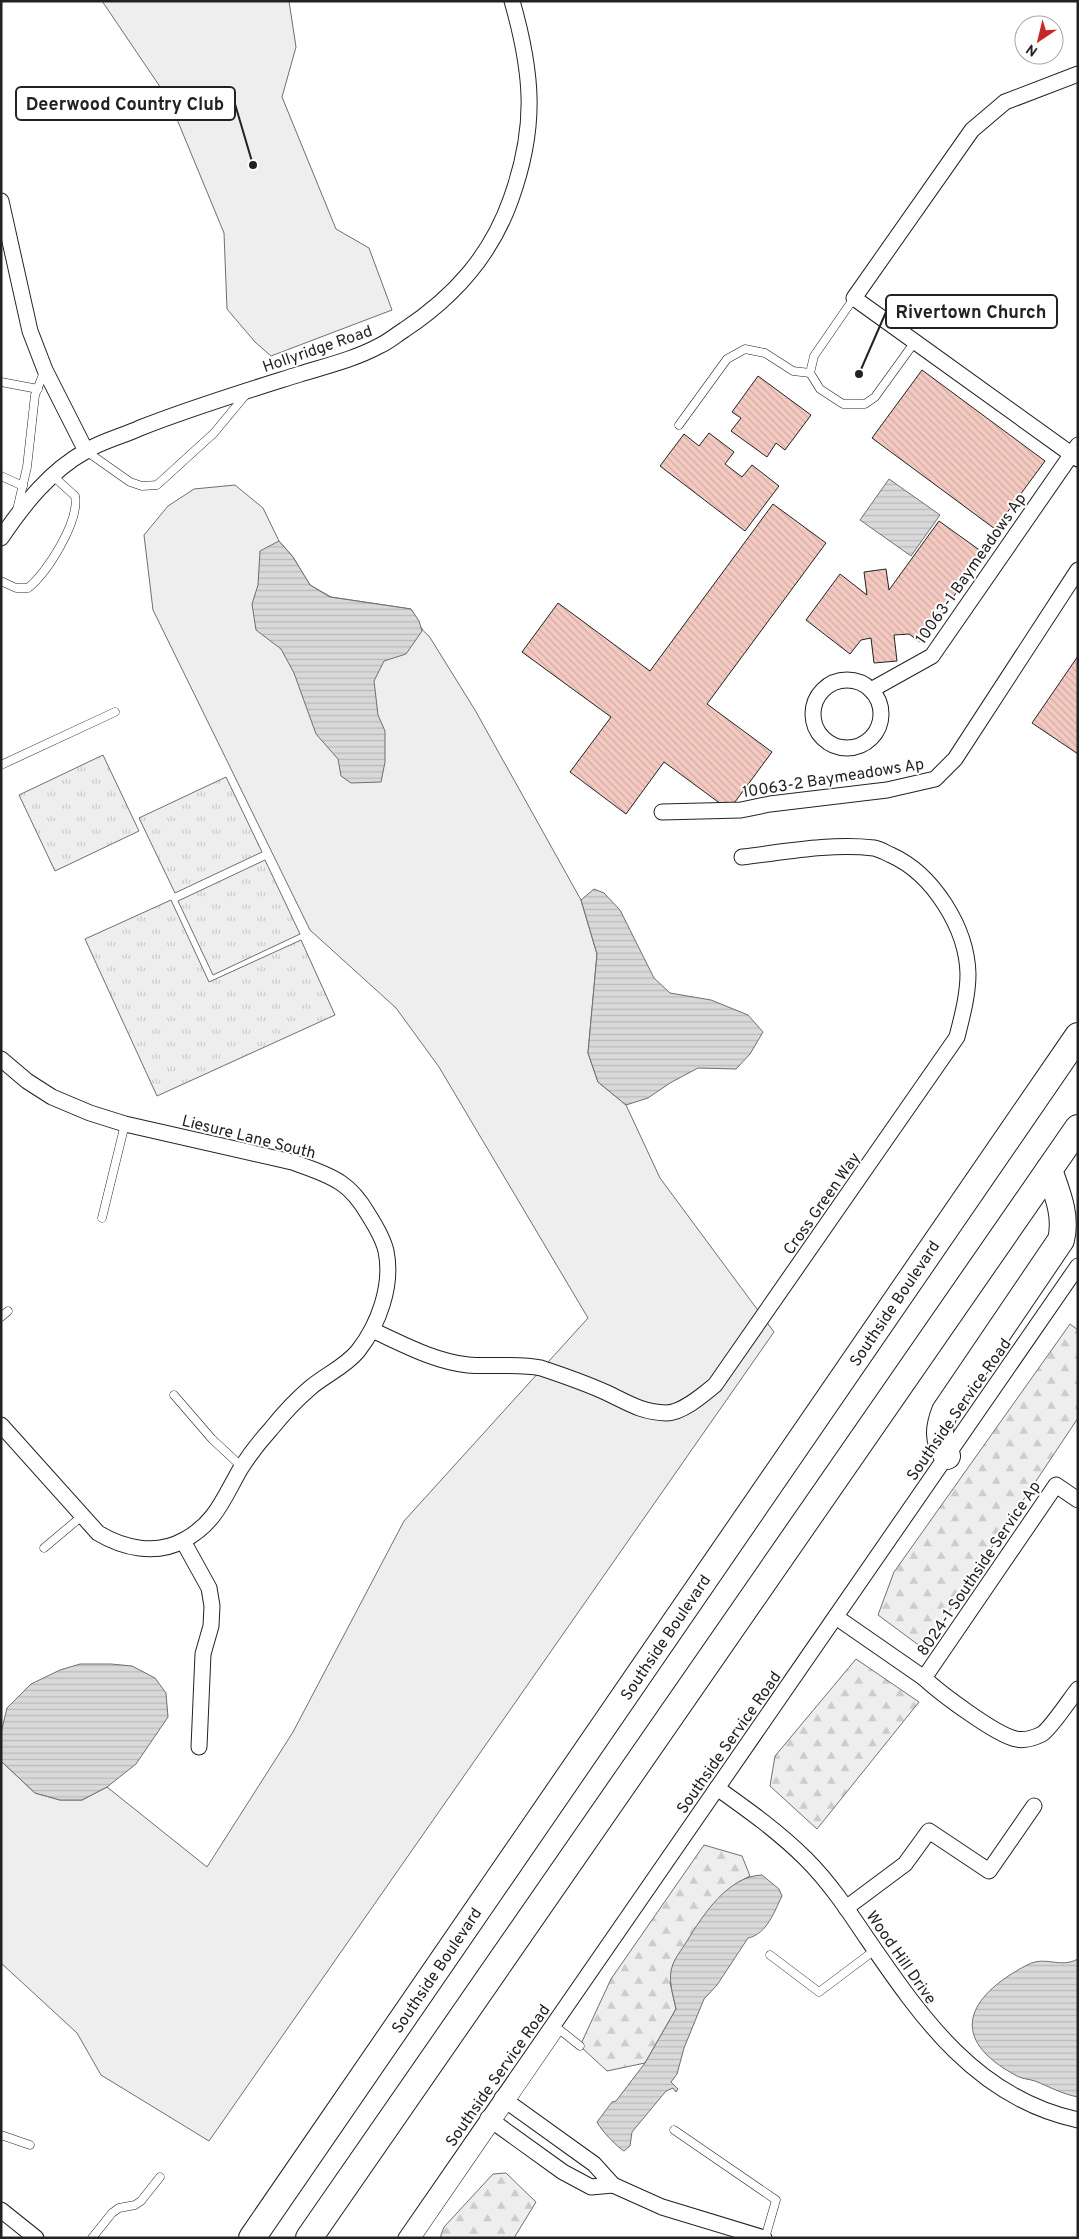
<svg xmlns="http://www.w3.org/2000/svg" width="1079" height="2239" viewBox="0 0 1079 2239" font-family="Overpass,sans-serif">
<style>
.grass{fill:#eee;stroke:#6f6f6f}
.forest{fill:url(#forest-firs);stroke:#6f6f6f}
.park{fill:url(#park-tufts);stroke:#6f6f6f}
.water{fill:url(#water-rules);stroke:#6f6f6f}
.building{fill:url(#building-back-hatch);stroke:#222}
.lines{fill:none;stroke-linecap:round;stroke-linejoin:round}
.service-casing{stroke:#222;stroke-width:9}
.minor-casing{stroke:#222;stroke-width:17}
.trunk-casing{stroke:#222;stroke-width:28}
.service{stroke:#fff;stroke-width:8}
.minor{stroke:#fff;stroke-width:15}
.trunk{stroke:#fff;stroke-width:26}
.labels{text-anchor:middle;stroke-width:4;stroke-linejoin:round;paint-order:stroke}
.street-label{font-size:16px;fill:#222;stroke:#fff}
.leader{fill:none;stroke:#222;stroke-width:2}
.callout-dot{fill:#222;stroke:#fff;stroke-width:2}
.callout{fill:#fff;stroke:#222;stroke-width:2}
.callout-label{font-size:18px;text-anchor:middle;font-weight:bold;fill:#222}
</style>
<defs>
<pattern id="forest-firs" width="22" height="20" patternUnits="userSpaceOnUse" patternTransform="scale(1.25)"><rect width="22" height="20" fill="#eee"/><path d="M5 1l3.5 6h-7zM16 11l3.5 6h-7z" fill="#ccc"/></pattern>
<pattern id="park-tufts" width="24" height="20" patternUnits="userSpaceOnUse" patternTransform="scale(1.25)"><rect width="24" height="20" fill="#eee"/><path d="M3 7l-1-3M5 7V3M7 7l1-3M15 17l-1-3M17 17v-4M19 17l1-3" fill="none" stroke="#ccc"/></pattern>
<pattern id="water-rules" width="6" height="5" patternUnits="userSpaceOnUse" patternTransform="scale(1.25)"><rect width="6" height="5" fill="#d9d9d9"/><path d="M0 2.5h6" fill="none" stroke="#bababa"/></pattern>
<pattern id="building-back-hatch" width="6" height="6" patternUnits="userSpaceOnUse" patternTransform="scale(1.25)"><rect width="6" height="6" fill="#f3c9c0"/><path d="M-1 5l2 2M0 0l6 6M5-1l2 2" fill="none" stroke="#d0aca5"/></pattern>
</defs>
<rect width="100%" height="100%" fill="#fff"/>
<!-- grass -->
<g class="grass">
<path d="M102,1H289L296,47L282,97L336,229L369,248L392,310L271,356L255,342L227,309L224,233L169,100Z"/>
<path d="M235,485L263,508L279,541L293,557L310,585L331,597L411,609C417,618 420,630 429,636L475,710L581,900L597,954L588,1053L598,1082L626,1105L660,1178L774,1332L209,2141L101,2075L77,2033L1,1963V1761L35,1793L60,1800H82L107,1787L207,1867L293,1732L404,1521L588,1318L439,1067L396,1008L310,930L153,610L144,535L168,506L194,489Z"/>
</g>
<!-- forest -->
<g class="forest">
<path d="M1070,1324L1078,1330V1418L924,1649L878,1615L894,1572Z"/>
<path d="M856,1659L919,1702L817,1829L770,1786L775,1756Z"/>
<path d="M704,1845L742,1856L750,1876L737,1883L670,1982L676,2009L645,2063L607,2071L580,2046L611,1979Z"/>
<path d="M506,2173L536,2202L514,2238H440L444,2227L493,2174Z"/>
</g>
<!-- park -->
<g class="park">
<path d="M103,755L139,831L55,871L19,795Z"/>
<path d="M226,777L262,852L175,893L139,818Z"/>
<path d="M265,860L300,934L213,975L178,901Z"/>
<path d="M171,900L209,982L301,940L335,1015L157,1096L85,939Z"/>
</g>
<!-- water -->
<g class="water">
<path d="M889,479L940,515L911,556L860,520Z"/>
<path d="M279,541L293,557L310,585L330,597L411,609L419,621L422,631L406,654L384,661L374,681L378,715L385,731V762L381,782L351,783L341,776L338,759L316,734L294,673L281,649L256,630L252,604L258,585L260,551Z"/>
<path d="M594,889L604,893L620,910L654,978L670,993L711,1000L748,1015L763,1032L750,1054L736,1069L698,1068L670,1083L648,1098L626,1105L598,1082L588,1053L597,954L581,900Z"/>
<path d="M80,1664H111L132,1666L155,1678L166,1693L168,1717L136,1764L107,1787L82,1800H60L35,1793L1,1761V1733L7,1708L31,1684L60,1670Z"/>
<path d="M762,1875L779,1889L782,1896C774,1912 767,1934 748,1938L717,1985L704,1999L684,2048L677,2074L671,2082L678,2089L676,2092L673,2088L666,2091L632,2132L630,2146L624,2151C617,2147 600,2129 597,2122L612,2102L616,2101L645,2063L676,2009C673,1994 667,1978 673,1964C676,1956 683,1948 687,1941C703,1915 728,1876 762,1875Z"/>
<path d="M1078,1959V2097C1062,2094 1050,2087 1035,2081C1029,2079 1022,2079 1017,2076C947,2039 966,1997 1027,1965C1046,1955 1059,1969 1078,1959Z"/>
</g>
<!-- building -->
<g class="building">
<path d="M922,370L1045,461L995,529L872,438Z"/>
<path d="M758,376L811,415L785,450L776,443L767,457L731,431L741,418L732,412Z"/>
<path d="M709,433L734,452L725,464L742,477L752,465L779,486L745,531L660,466L684,434L699,446Z"/>
<path d="M773,504L826,543L707,704L772,752L729,810L664,762L626,814L570,772L611,717L522,652L558,603L650,671Z"/>
<path d="M939,521L985,554L920,642L909,634L894,635L897,661L874,663L871,638L861,640L850,654L806,620L840,574L867,595L864,572L886,569L889,590Z"/>
<path d="M1078,656V754L1032,723Z"/>
</g>
<g class="lines">
<!-- service casing -->
<g class="service-casing">
<g id="service">
<path d="M810,373L820,389L843,404H865L875,397L914,343"/>
<path d="M1,382L38,389"/>
<path d="M679,425L727,359L745,349L765,353L793,371L810,373L814,356L854,298"/>
<path d="M86,451L130,482L142,486L157,485L214,433L248,392"/>
<path d="M1,476L23,486"/>
<path d="M17,510L27,467L35,395L44,372"/>
<path d="M1,581L16,588H28C47,573 80,521 75,496L53,476"/>
<path d="M1,765L115,712"/>
<path d="M102,1218L125,1124"/>
<path d="M1,1317L8,1311"/>
<path d="M174,1395L212,1439L242,1467"/>
<path d="M44,1548L82,1516"/>
<path d="M770,1955L819,1992L875,1950"/>
<path d="M674,2130L776,2200L765,2238"/>
<path d="M1,2135L30,2145"/>
<path d="M92,2238L112,2213L119,2208L135,2205L141,2201L160,2177"/>
<path d="M417,2238L560,2030L580,2046"/>
</g>
</g>
<!-- minor casing -->
<g class="minor-casing">
<g id="minor">
<path d="M1078,74L1005,102L972,130L854,298L1078,459"/>
<path d="M1,201L30,331L45,370L86,451"/>
<path d="M1,538C24,504 50,471 86,451C102,441 123,436 140,428C193,407 246,391 300,374C326,366 355,359 379,346C388,342 396,335 404,330C454,297 491,256 511,199C537,127 533,74 512,1"/>
<circle cx="847" cy="714" r="34"/>
<path d="M871,690L932,656L1078,445"/>
<path d="M662,812L741,810L770,804L887,790L935,779L955,759L1078,570"/>
<path d="M1,1059L27,1081L52,1097L90,1113L125,1124L292,1162C309,1168 326,1173 341,1183C353,1191 361,1202 368,1214C375,1225 383,1238 386,1251C393,1285 379,1324 358,1351C345,1367 325,1375 310,1388C296,1400 283,1414 271,1429C260,1441 250,1454 241,1468C224,1497 216,1523 184,1540C156,1556 123,1548 98,1533L1,1425"/>
<path d="M372,1330C403,1344 433,1361 468,1365C489,1367 521,1363 541,1368C562,1375 585,1383 605,1392C627,1402 640,1412 666,1413C682,1413 703,1395 715,1385L957,1037C962,1017 968,995 968,974C967,928 933,874 891,855C886,853 880,849 874,848C830,843 785,852 742,857"/>
<path d="M183,1541L209,1588L212,1606L211,1626L203,1654L199,1747"/>
<path d="M836,1617L924,1678L1056,1485L1078,1500"/>
<path d="M924,1678C940,1693 996,1735 1016,1739C1025,1741 1034,1738 1042,1734C1051,1728 1070,1699 1078,1689"/>
<path d="M717,1788C748,1810 779,1832 806,1859C829,1882 848,1910 866,1937C921,2017 976,2098 1078,2120"/>
<path d="M846,1908L905,1864L929,1831L989,1871L1034,1806"/>
<path d="M502,2098L594,2164L613,2185L662,2207L764,2238"/>
<path d="M488,2118L563,2172L591,2187L613,2185"/>
<path d="M1,2210L36,2238"/>
<path d="M406,2238L1078,1266"/>
</g>
</g>
<!-- trunk casing -->
<g class="trunk-casing">
<g id="trunk">
<path d="M947,1456C938,1439 938,1429 945,1411L1061,1240C1067,1215 1057,1193 1049,1170"/>
<path d="M252,2238L1078,1036"/>
<path d="M309,2238L1078,1128"/>
</g>
</g>
<!-- service -->
<use href="#service" class="service"/>
<!-- minor -->
<use href="#minor" class="minor"/>
<!-- trunk -->
<use href="#trunk" class="trunk"/>
</g>
<g class="labels">
<!-- street labels -->
<g class="street-label">
<text transform="translate(317 348) rotate(-19)" y="6">Hollyridge Road</text>
<text transform="translate(970 568) rotate(-55)" y="6">10063-1 Baymeadows Ap</text>
<text transform="translate(833 777) rotate(-9)" y="6">10063-2 Baymeadows Ap</text>
<text transform="translate(249 1136) rotate(14)" y="6">Liesure Lane South</text>
<text transform="translate(821 1203) rotate(-55)" y="6">Cross Green Way</text>
<text transform="translate(894 1303) rotate(-56)" y="6">Southside Boulevard</text>
<text transform="translate(958 1409) rotate(-55)" y="6">Southside Service Road</text>
<text transform="translate(978 1568) rotate(-56)" y="6">8024-1 Southside Service Ap</text>
<text transform="translate(665 1637) rotate(-56)" y="6">Southside Boulevard</text>
<text transform="translate(728 1742) rotate(-55)" y="6">Southside Service Road</text>
<text transform="translate(902 1957) rotate(55)" y="6">Wood Hill Drive</text>
<text transform="translate(436 1970) rotate(-56)" y="6">Southside Boulevard</text>
<text transform="translate(497 2075) rotate(-55)" y="6">Southside Service Road</text>
</g>
</g>
<!-- callouts -->
<path class="leader" d="M253 165L235 104M859 374L886 312"/>
<g class="callout-dot">
<circle cx="253" cy="165" r="5"/>
<circle cx="859" cy="374" r="5"/>
</g>
<g class="callout">
<rect x="16" y="87" width="219" height="33" rx="5"/>
<rect x="886" y="295" width="171" height="33" rx="5"/>
</g>
<g class="callout-label">
<text x="125" y="110">Deerwood Country Club</text>
<text x="971" y="318">Rivertown Church</text>
</g>
<!-- border -->
<rect width="1079" height="2239" fill="none" stroke="#222222" stroke-width="5"/>
<!-- north arrow -->
<g transform="translate(1039 40) rotate(215)"><circle r="24" fill="#ffffff" stroke="#a7a7a7"/>
<path d="M0-4L9 19L0 12L-9 19Z" fill="#c62828"/>
<text y="-8" font-size="14" font-weight="bold" text-anchor="middle" fill="#222222">N</text>
</g>
</svg>
